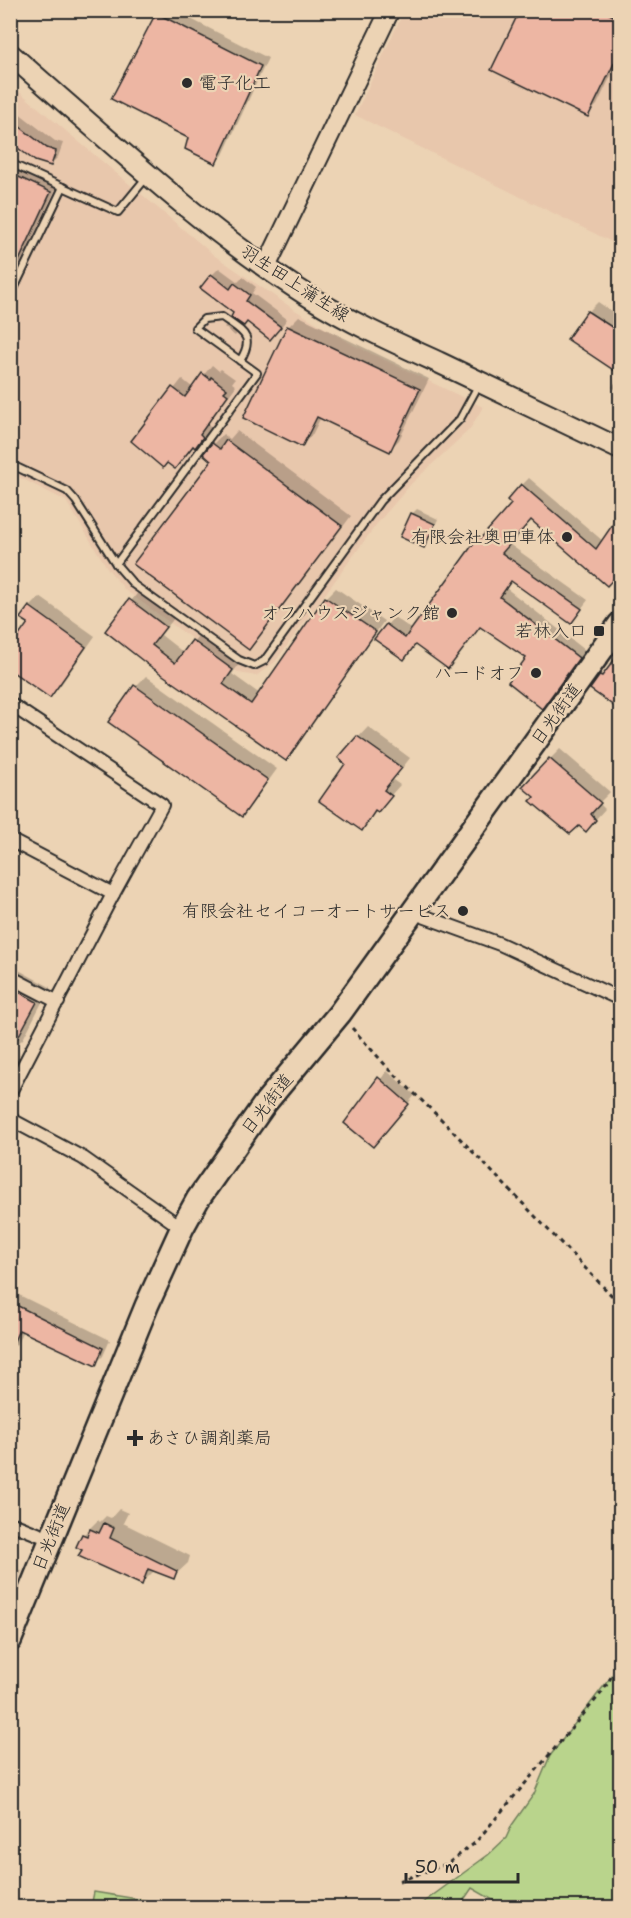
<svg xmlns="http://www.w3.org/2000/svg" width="631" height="1918" viewBox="0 0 631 1918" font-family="'Shantell Sans','Klee One',sans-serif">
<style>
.built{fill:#e8c7ac}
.green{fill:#b9d48c;stroke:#72805c;stroke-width:1.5}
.shadow{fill:#0003}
.building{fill:#edb6a3;stroke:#2b2b2b;stroke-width:1.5}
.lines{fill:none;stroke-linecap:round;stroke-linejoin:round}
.lane-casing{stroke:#2b2b2b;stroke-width:10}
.street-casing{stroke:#2b2b2b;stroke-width:16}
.secondary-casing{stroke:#2b2b2b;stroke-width:22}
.primary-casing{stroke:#2b2b2b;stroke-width:24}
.highway-casing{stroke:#2b2b2b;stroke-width:27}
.path{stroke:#2b2b2b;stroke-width:3;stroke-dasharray:4.5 4.5;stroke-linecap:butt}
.lane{stroke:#ecd3b4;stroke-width:6}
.street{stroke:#ecd3b4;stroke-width:12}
.secondary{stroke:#ecd3b4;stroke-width:18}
.primary{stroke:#ecd3b4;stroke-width:20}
.highway{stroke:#ecd3b4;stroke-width:22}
.poi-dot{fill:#2b2b2b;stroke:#ecd3b4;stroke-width:2}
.labels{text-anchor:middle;stroke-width:4.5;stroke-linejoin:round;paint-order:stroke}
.poi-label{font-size:18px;fill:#2b2b2b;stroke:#ecd3b4;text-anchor:end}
.street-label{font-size:18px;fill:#2b2b2b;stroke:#ecd3b4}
</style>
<rect width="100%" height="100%" fill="#ecd3b4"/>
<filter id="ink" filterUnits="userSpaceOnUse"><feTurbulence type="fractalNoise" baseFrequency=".0167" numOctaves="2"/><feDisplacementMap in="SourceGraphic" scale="12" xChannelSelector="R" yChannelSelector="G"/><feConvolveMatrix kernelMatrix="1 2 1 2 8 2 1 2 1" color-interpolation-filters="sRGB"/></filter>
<g filter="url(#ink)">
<!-- built -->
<g class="built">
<path d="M404,11H620V246L355,115Z"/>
<path d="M10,84L215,256L295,310L353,345L483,407L470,429L412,483L376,525L275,662L256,676L239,673L125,590L108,569L66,501L11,473Z"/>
</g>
<!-- green -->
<g class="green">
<path d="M620,1665V1907H505L472,1888L459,1907H417L488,1855L506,1838L512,1825L534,1794L550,1756Z"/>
<path d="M94,1892L174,1905L178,1907H91Z"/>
</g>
<!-- shadow -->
<g class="shadow">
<path d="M160,10H173L268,58L223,155L216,162L190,137L157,13Z"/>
<path d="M521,10H620V57L597,105L587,115Z"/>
<path d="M10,106L55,141L63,143L58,157L51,164L10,140Z"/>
<path d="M10,162L58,184L10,286Z"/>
<path d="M219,268L238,282L243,277L256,287L252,293L287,319L278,331L247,321L235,336L224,327L234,317L235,313L212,275Z"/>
<path d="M598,302L620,317V374L569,339L588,312Z"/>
<path d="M299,316L429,379L399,440L389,450L321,417L312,435L302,445L245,417L289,326Z"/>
<path d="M212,365L219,371L221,369L235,379L232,383L236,386L208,424L211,427L204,437L194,445L175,467L133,441L182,379L193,388Z"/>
<path d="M620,375V393L612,387Z"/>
<path d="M237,431L351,516L259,638L249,648L213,460V444L223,434L230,439Z"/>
<path d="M529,478L603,541L620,519V570L531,519L509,544L588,600L571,622L512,580L506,588L585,650L542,707L528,658L481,626L455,659L416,644L404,658L387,625L394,617L413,630L480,537L488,529L490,531L513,504L522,485Z"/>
<path d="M417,509L438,519L428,541L423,546L412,514Z"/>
<path d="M336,588L384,621L295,750L285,759L107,631L140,590L175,617L161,635L184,653L202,631L242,660L232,674L260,694L326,598Z"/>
<path d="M40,597L95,636L60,686L50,696L30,623V607Z"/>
<path d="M146,676L277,769L251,805L241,815L110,721L136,686Z"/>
<path d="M368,727L410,758L393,780L400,785L361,829L348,764L340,757Z"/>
<path d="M560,749L610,792L599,803L605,809L586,830L550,759Z"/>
<path d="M15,968L50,987L23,1039L10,1051V972Z"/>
<path d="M387,1071L415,1095L381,1137L347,1123Z"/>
<path d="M13,1292L110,1340L103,1356L95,1364L23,1330L17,1344L10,1350V1295Z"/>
<path d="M119,1509L128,1513L123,1523L190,1556L188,1563L173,1577L155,1570L142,1583L84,1549L83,1535L98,1520L100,1522L106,1516L111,1518Z"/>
<path d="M10,1566L22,1571L10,1593Z"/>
</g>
<!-- building -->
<g class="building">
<path d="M520,10H602L621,20V49L588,117L491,70Z"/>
<path d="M156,13L261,66L216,164L185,149L188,138L111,99Z"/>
<path d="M10,119L47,148L56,151L51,166L35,161L10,142Z"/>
<path d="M10,173L51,192L10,280Z"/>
<path d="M211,274L230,289L234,283L250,295L246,301L281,327L270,340L247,322L244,326L231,317L233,313L200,288Z"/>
<path d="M587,311L621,333V375L567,339Z"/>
<path d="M287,326L420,389L390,452L317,417L302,447L243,418Z"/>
<path d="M202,373L210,379L211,377L227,389L224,392L228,395L200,434L203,437L195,448L193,446L175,469L167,463L163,468L131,441L172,387L185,397Z"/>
<path d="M226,440L342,526L249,650L133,564L211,461L203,454L212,443L220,449Z"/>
<path d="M521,484L596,549L613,524L621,529V571L607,586L531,520L502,553L582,609L571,624L511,581L500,597L579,658L542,709L508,682L526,658L480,627L448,669L415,645L404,660L374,639L386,624L405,638L479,536L481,538L511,504L507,500Z"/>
<path d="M411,513L435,524L424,548L400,537Z"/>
<path d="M325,597L376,632L286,761L147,664L105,631L129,599L166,627L152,645L175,663L192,640L233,670L223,684L251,704Z"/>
<path d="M29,606L86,647L50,698L10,670V648L28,623L20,618Z"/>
<path d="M621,651V711L590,689L600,675L602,676Z"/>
<path d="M134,685L268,780L242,817L108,722Z"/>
<path d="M357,736L402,768L384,790L392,796L378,813L375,811L362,831L319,801L345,764L338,758Z"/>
<path d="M549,758L601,803L591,814L596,820L586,832L579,826L570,834L530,801L534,797L522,787Z"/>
<path d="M10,987L37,1002L10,1052Z"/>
<path d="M378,1077L409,1104L373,1147L344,1123Z"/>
<path d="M10,1302L103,1348L96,1366L19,1330L10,1350Z"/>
<path d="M104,1523L114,1528L110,1538L177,1571L174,1579L148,1569L142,1585L78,1556L82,1550L76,1547L82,1534L87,1536L90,1529L99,1533Z"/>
</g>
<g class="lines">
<!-- lane casing -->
<g class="lane-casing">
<g id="lane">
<path d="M10,163L118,212L146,178"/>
<path d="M10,297L63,187"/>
<path d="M10,464L67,491L76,501L116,564L134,585L239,660L254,666L264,661L380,501L460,419L478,386"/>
<path d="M116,564L257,373L195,328L204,319L222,317C242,332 256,335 240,361"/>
</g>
</g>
<!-- street casing -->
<g class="street-casing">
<g id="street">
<path d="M10,704L162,805L113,894L10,1092"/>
<path d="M10,840L113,894"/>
<path d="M412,912L500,944L620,999"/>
<path d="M10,977L58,1002"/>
<path d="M10,1119L83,1158L182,1228"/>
<path d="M10,1523L50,1539"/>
</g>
</g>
<!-- secondary casing -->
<g class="secondary-casing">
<path id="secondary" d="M266,267L390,10"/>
</g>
<!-- primary casing -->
<g class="primary-casing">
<path id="primary" d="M10,54C107,138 201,228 310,297C351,323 396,343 440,363C500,392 560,420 620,449"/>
</g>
<!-- highway casing -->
<g class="highway-casing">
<path id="highway" d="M10,1640L147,1305L182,1228L198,1199L266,1102L340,1013L620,624"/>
</g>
<!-- path -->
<g class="path">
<path d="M352,1028L389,1069L442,1120L620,1304"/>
<path d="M399,1881L447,1864L475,1843L603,1691L620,1662"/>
</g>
<!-- lane -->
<use href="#lane" class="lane"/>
<!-- street -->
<use href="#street" class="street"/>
<!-- secondary -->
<use href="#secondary" class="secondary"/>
<!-- primary -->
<use href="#primary" class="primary"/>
<!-- highway -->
<use href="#highway" class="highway"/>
</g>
</g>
<!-- markers -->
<g class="poi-dot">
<circle cx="187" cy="83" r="6"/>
<circle cx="567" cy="537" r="6"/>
<circle cx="452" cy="613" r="6"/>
<rect x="593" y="625" width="12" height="12" rx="3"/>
<circle cx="536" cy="673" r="6"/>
<circle cx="463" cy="911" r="6"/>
<path d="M132 1429h6v6h6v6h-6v6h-6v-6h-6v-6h6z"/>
</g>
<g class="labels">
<!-- poi labels -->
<g class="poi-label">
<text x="199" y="89" text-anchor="start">電子化工</text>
<text x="555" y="543">有限会社奥田車体</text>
<text x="440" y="619">オフハウスジャンク館</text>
<text x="587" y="637">若林入口</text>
<text x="524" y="679">ハードオフ</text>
<text x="451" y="917">有限会社セイコーオートサービス</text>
<text x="147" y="1444" text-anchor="start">あさひ調剤薬局</text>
</g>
<!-- street labels -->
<g class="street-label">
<text transform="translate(295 283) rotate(33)" y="6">羽生田上蒲生線</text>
<text transform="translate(556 714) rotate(-54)" y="6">日光街道</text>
<text transform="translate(267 1104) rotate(-52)" y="6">日光街道</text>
<text transform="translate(51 1537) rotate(-68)" y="6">日光街道</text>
</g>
</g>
<!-- margin -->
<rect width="631" height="1918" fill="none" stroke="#ecd3b4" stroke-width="36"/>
<rect x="18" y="18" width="595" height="1882" fill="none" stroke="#2b2b2b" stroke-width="2" filter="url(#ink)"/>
<!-- scale -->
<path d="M406 1873v9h112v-9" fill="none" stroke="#2b2b2b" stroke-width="3"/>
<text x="415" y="1873" font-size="18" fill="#2b2b2b" stroke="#ecd3b4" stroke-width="4.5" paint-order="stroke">50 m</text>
</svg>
